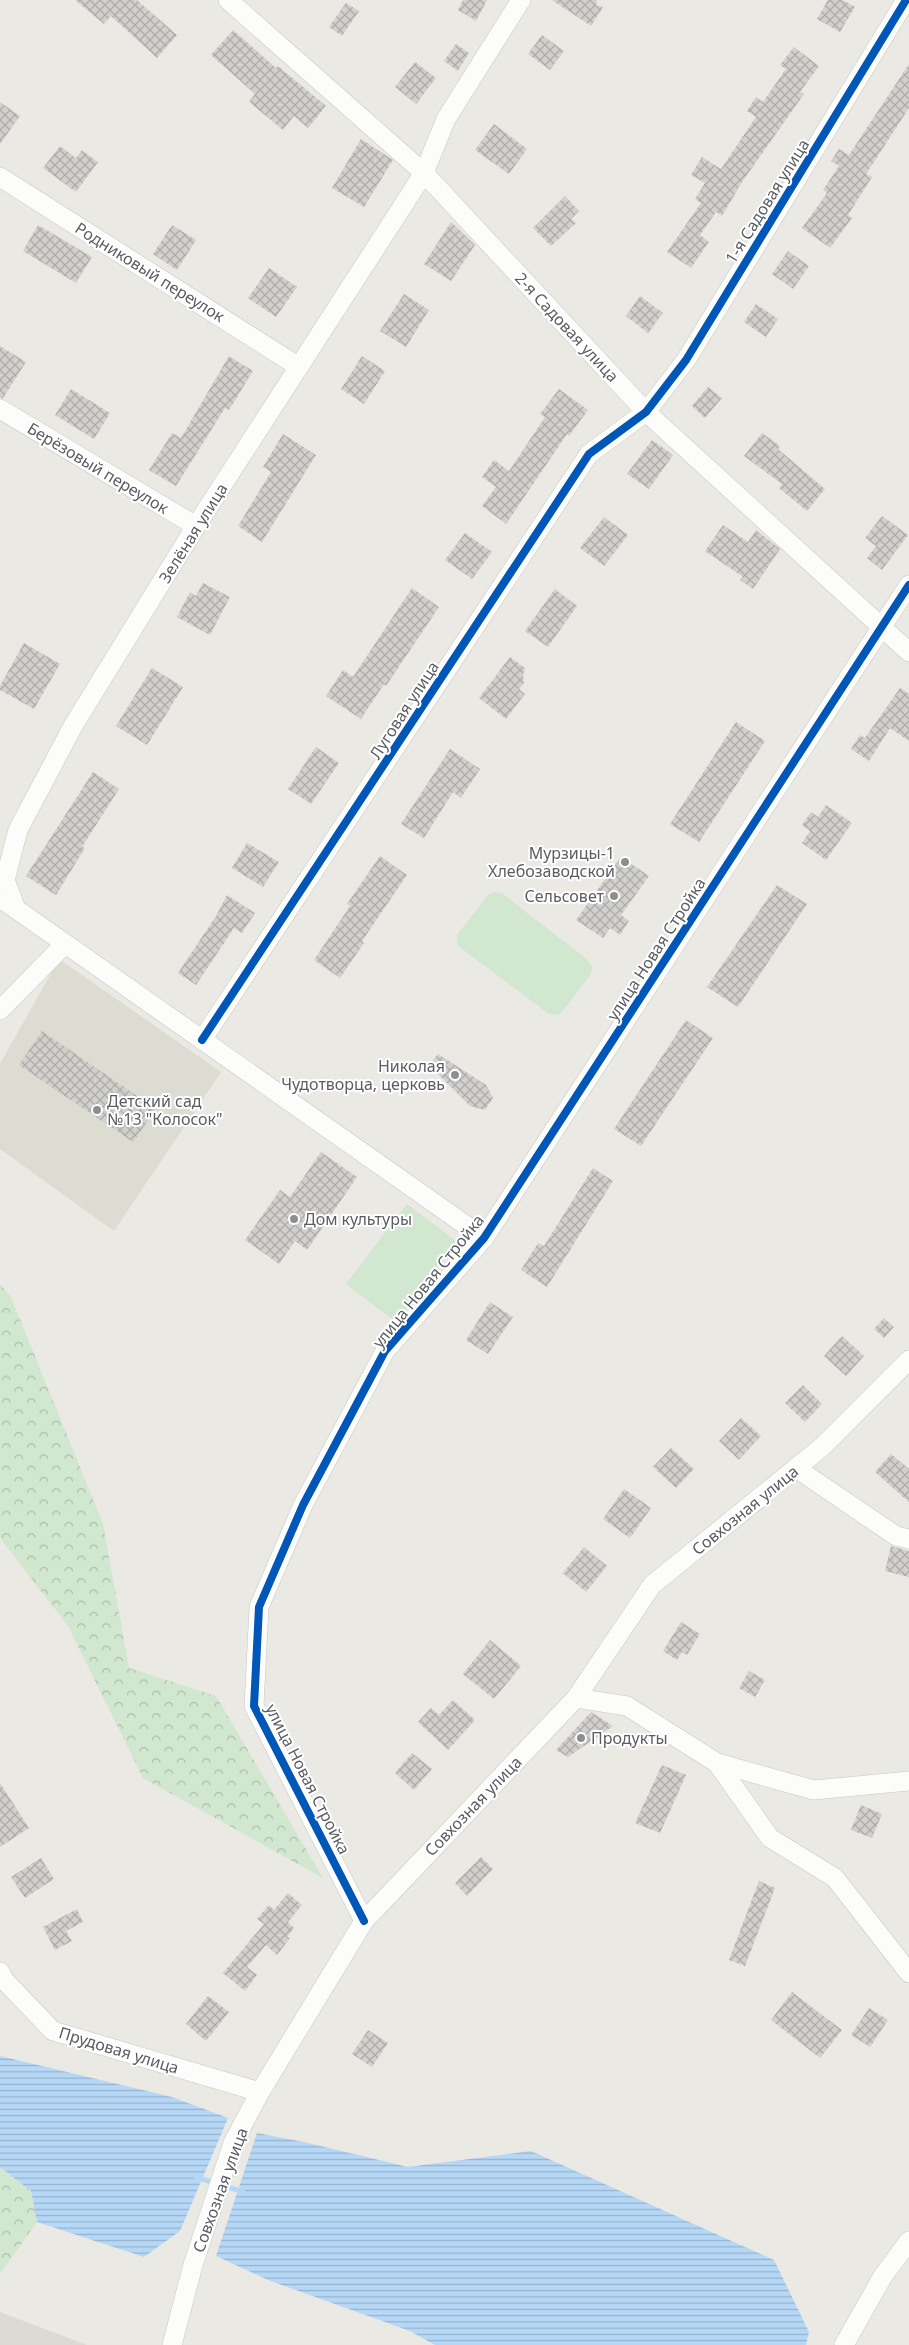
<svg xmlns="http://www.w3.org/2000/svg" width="909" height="2345" viewBox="0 0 909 2345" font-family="'Noto Sans',sans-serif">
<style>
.industrial{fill:#dbdad5}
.education{fill:#dddcd3}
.green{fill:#d1e7cf}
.forest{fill:url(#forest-crowns)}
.water{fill:url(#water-rules)}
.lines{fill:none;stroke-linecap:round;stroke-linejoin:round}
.stream{stroke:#b6d8f7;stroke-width:5}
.building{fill:url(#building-cross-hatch)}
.minor-casing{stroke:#c6c6c4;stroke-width:20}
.minor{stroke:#fcfcfb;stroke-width:19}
.cycleway-casing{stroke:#fff;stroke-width:11}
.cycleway{stroke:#0057b8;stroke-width:8}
.poi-dot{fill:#8c8e90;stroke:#fff;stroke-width:2}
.labels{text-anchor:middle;stroke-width:4;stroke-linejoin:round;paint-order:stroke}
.street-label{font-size:16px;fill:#595d62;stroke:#fff}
.poi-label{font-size:16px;fill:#595d62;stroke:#fff;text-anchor:end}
</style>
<defs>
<pattern id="forest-crowns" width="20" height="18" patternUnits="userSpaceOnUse" patternTransform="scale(1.25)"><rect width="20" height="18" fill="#d1e7cf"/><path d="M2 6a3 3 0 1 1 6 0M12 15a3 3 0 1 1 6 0" fill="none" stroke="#adbeab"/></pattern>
<pattern id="water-rules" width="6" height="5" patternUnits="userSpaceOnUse" patternTransform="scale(1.25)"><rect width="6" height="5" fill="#b6d8f7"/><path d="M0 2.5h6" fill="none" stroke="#97b2cb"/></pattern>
<pattern id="building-cross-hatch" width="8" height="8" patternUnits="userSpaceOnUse" patternTransform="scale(1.25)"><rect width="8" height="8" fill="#d1d0cd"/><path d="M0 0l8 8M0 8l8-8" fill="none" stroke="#adacaa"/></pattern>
</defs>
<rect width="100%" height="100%" fill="#eae9e4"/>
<!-- industrial -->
<path class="industrial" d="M0,2312L87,2345H0Z"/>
<!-- education -->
<path class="education" d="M59,959L221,1072L114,1231L0,1149V1064Z"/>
<!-- green -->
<g class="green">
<path d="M495,892L503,894L588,960L592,967L591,974L562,1012L557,1015L549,1014L458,946L457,935L488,895Z"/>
<path d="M407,1204L456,1241L396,1322L346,1284Z"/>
</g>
<!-- forest -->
<g class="forest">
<path d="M0,1284L11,1297L103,1524L129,1668L216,1696L323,1878L143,1778L68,1626L0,1538Z"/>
<path d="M0,2167L31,2191L37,2222L0,2274Z"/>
</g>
<!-- water -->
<g class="water">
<path d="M0,2056L172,2097L228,2118L180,2231L144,2257L37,2222L31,2191L0,2167Z"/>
<path d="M257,2133L304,2142L408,2167L531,2151L774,2260L809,2332L806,2345H435L410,2331L268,2280L216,2256Z"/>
</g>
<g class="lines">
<!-- stream -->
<path class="stream" d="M196,2177L243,2192"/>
</g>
<!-- building -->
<g class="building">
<path d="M75,0H137L177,35L157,58L111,16L104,24Z"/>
<path d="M463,0H487L476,21L458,10Z"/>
<path d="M552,0H597L596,5L603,7L591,26Z"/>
<path d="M828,0H843L855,7L840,32L817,19Z"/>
<path d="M346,3L359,11L342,36L329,27Z"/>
<path d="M233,30L276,68L278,66L326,106L308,128L294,116L283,130L249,102L255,94L211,55Z"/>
<path d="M542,35L564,51L550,70L528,54Z"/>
<path d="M456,44L469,53L458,71L444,61Z"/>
<path d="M794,47L819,66L800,92L804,94L742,182L722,216L716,212L700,235L709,242L691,268L667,252L701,203L695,199L705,183L691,175L702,157L721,169L756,117L747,111L756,97L763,102L786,69L780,65Z"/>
<path d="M415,62L436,78L416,104L395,87Z"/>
<path d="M909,64V108L866,174L872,177L848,215L852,218L830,248L802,228L827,193L823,190L839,166L831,161L839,149L849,155Z"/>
<path d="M0,102L20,116L0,144Z"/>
<path d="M494,124L527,149L509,174L475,150Z"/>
<path d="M361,139L393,160L364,207L332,188Z"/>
<path d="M60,146L76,158L82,150L98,162L76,192L43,168Z"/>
<path d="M565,196L579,211L571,219L576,223L551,246L533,228Z"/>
<path d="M451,222L475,245L451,281L424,264Z"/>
<path d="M38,225L92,257L76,283L23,251Z"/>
<path d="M172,225L196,240L177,270L153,254Z"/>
<path d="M788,251L809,266L793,289L772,274Z"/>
<path d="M269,268L297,287L276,317L248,298Z"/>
<path d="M404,294L429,310L406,347L380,331Z"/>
<path d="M640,296L663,313L648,333L626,316Z"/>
<path d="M756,304L778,319L766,337L744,322Z"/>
<path d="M0,346L26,362L3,398H0Z"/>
<path d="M229,356L253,371L229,410L225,408L176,486L149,470L172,433L181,438Z"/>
<path d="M362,356L385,371L364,404L341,389Z"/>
<path d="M708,387L722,398L705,418L692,406Z"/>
<path d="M71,389L110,413L94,439L55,415Z"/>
<path d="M559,389L588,410L569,436L567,434L506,524L482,506L496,487L482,477L494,460L509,471L545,417L540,414Z"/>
<path d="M762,433L780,446L778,449L825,489L807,511L779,488L782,484L744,456Z"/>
<path d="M283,434L316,455L262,542L238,526L271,472L263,467Z"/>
<path d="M652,440L673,455L649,489L627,474Z"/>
<path d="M882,516L908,535L882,570L867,558L876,546L865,538Z"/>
<path d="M604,517L628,535L604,566L580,548Z"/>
<path d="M723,525L748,542L756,530L780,549L753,589L740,580L743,577L705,551Z"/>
<path d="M465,533L492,552L472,579L445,560Z"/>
<path d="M203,583L230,597L210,635L177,617L190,592L196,596Z"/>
<path d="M412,588L439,607L386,686L384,684L361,719L326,696L343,670L353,677Z"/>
<path d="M555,589L577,606L548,647L525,631Z"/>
<path d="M24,643L60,664L34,709L0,690V686Z"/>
<path d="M510,657L525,668L523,676L524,683L519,689L525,694L506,719L479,698Z"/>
<path d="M152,668L183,687L147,745L116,726Z"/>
<path d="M900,688L909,694V741L890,728L869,761L851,749L860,735L865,738Z"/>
<path d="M736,722L765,741L699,842L670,824Z"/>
<path d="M316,747L339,763L311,804L288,789Z"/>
<path d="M450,749L480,769L461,798L453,792L424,838L401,824Z"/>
<path d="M93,772L119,789L82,847L85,848L56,895L26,876Z"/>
<path d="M826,805L852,823L826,860L802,843L810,831L802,825L811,812L818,817Z"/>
<path d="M247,843L279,862L263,887L232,868Z"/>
<path d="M380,856L407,875L362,941L364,943L340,978L314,960L350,906L347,904Z"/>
<path d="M621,857L649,876L621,915L629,921L620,935L610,928L603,938L576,920Z"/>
<path d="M777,885L807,904L738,1007L707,987Z"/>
<path d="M227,895L255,913L242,933L234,928L196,985L178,973L216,916Z"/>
<path d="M686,1020L713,1038L641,1146L614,1129Z"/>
<path d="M42,1031L156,1109L133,1142L19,1065Z"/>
<path d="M438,1054L486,1085L493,1098L485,1110L470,1106L429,1065Z"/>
<path d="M321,1152L357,1177L307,1250L295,1241L279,1264L245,1240L280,1190L290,1197Z"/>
<path d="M593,1168L613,1181L547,1287L521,1270L538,1243L544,1246Z"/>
<path d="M490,1302L513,1317L488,1354L466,1340Z"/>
<path d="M884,1318L894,1327L884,1338L874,1329Z"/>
<path d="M842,1336L864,1356L846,1376L824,1356Z"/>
<path d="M803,1385L822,1404L805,1422L785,1403Z"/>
<path d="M741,1418L761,1436L739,1460L719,1441Z"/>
<path d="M671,1448L694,1469L676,1488L653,1467Z"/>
<path d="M891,1454L909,1469V1502L875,1472Z"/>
<path d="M624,1489L651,1508L630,1538L603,1519Z"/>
<path d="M891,1546L909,1551V1577L885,1571Z"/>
<path d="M584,1547L607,1566L586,1592L563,1573Z"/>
<path d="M681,1622L700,1634L687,1655L682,1652L677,1660L663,1651Z"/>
<path d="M490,1640L521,1666L494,1699L463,1674Z"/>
<path d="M749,1671L765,1680L755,1697L739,1688Z"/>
<path d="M453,1700L475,1720L448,1750L418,1722L431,1708L439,1715Z"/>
<path d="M591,1712L613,1726L568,1757L556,1750Z"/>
<path d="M412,1753L432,1769L414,1790L395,1773Z"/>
<path d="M662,1765L686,1775L660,1833L635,1823Z"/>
<path d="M0,1783L29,1828L0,1847Z"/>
<path d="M861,1805L882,1814L872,1838L851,1830Z"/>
<path d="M481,1857L493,1869L467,1896L455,1883Z"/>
<path d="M41,1858L54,1879L25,1898L11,1877Z"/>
<path d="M759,1881L775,1888L745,1966L729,1960Z"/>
<path d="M288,1893L302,1905L288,1922L294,1928L287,1937L290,1938L277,1955L266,1945L247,1967L257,1975L245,1991L223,1973L264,1924L257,1919L269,1905L274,1910Z"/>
<path d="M77,1909L83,1922L66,1931L72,1941L55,1950L43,1927Z"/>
<path d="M792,1992L842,2030L820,2058L771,2020Z"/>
<path d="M208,1996L229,2012L206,2041L186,2024Z"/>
<path d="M869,2008L888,2020L870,2047L851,2035Z"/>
<path d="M368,2030L388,2043L372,2067L352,2054Z"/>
</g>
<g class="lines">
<!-- minor casing -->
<g class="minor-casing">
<g id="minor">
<path d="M228,0L424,173L646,412L909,652"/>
<path d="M0,177L299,367"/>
<path d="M0,409L196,526"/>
<path d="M6,902L484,1238"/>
<path d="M16,909L5,880L18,830L73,726L196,526L424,173L446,119L521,0"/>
<path d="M0,1010L65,944"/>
<path d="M202,1040L589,454L646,412L686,360L906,0"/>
<path d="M796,1468L896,1536L909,1539"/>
<path d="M576,1698L627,1706L717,1763L814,1790L909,1781"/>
<path d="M717,1763L770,1838L835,1878L909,1973"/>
<path d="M364,1921L254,1706L259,1607L303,1505L385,1351L484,1238L909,585"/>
<path d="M0,1972L5,1981L53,2031L260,2092"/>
<path d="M172,2345L193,2265L233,2143L260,2092L364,1921L576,1698L652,1585L822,1447L909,1360"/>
<path d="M844,2345L883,2276L909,2241"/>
</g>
</g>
<!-- minor -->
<use href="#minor" class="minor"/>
<!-- cycleway casing -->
<g class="cycleway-casing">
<g id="cycleway">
<path d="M202,1040L589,454L646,412L686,360L906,0"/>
<path d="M364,1921L254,1706L259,1607L303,1505L385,1351L484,1238L909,585"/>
</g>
</g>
<!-- cycleway -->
<use href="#cycleway" class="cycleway"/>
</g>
<!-- markers -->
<g class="poi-dot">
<circle cx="625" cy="862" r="5"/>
<circle cx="614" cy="896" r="5"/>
<circle cx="455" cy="1075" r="5"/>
<circle cx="97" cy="1110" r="5"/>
<circle cx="294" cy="1219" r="5"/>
<circle cx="581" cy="1738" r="5"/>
</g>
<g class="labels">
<!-- street labels -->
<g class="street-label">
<text transform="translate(767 201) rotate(-58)" y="6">1-я Садовая улица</text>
<text transform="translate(150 272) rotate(32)" y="6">Родниковый переулок</text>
<text transform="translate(567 327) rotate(47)" y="6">2-я Садовая улица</text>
<text transform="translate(98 468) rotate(31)" y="6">Берёзовый переулок</text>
<text transform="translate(193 533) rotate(-58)" y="6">Зелёная улица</text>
<text transform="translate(404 710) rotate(-57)" y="6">Луговая улица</text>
<text transform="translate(656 949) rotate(-57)" y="6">улица Новая Стройка</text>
<text transform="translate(428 1281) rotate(-51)" y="6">улица Новая Стройка</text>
<text transform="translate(745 1510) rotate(-39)" y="6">Совхозная улица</text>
<text transform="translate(308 1779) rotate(63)" y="6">улица Новая Стройка</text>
<text transform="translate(473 1806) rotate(-46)" y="6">Совхозная улица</text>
<text transform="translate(119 2050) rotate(17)" y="6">Прудовая улица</text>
<text transform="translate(220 2190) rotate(-70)" y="6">Совхозная улица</text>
</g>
<!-- poi labels -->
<g class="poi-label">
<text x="615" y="859">Мурзицы-1<tspan x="615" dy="18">Хлебозаводской</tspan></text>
<text x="604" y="902">Сельсовет</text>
<text x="445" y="1072">Николая<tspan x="445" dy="18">Чудотворца, церковь</tspan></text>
<text x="107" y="1107" text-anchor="start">Детский сад<tspan x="107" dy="18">№13 "Колосок"</tspan></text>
<text x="304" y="1225" text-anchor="start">Дом культуры</text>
<text x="591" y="1744" text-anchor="start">Продукты</text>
</g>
</g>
</svg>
